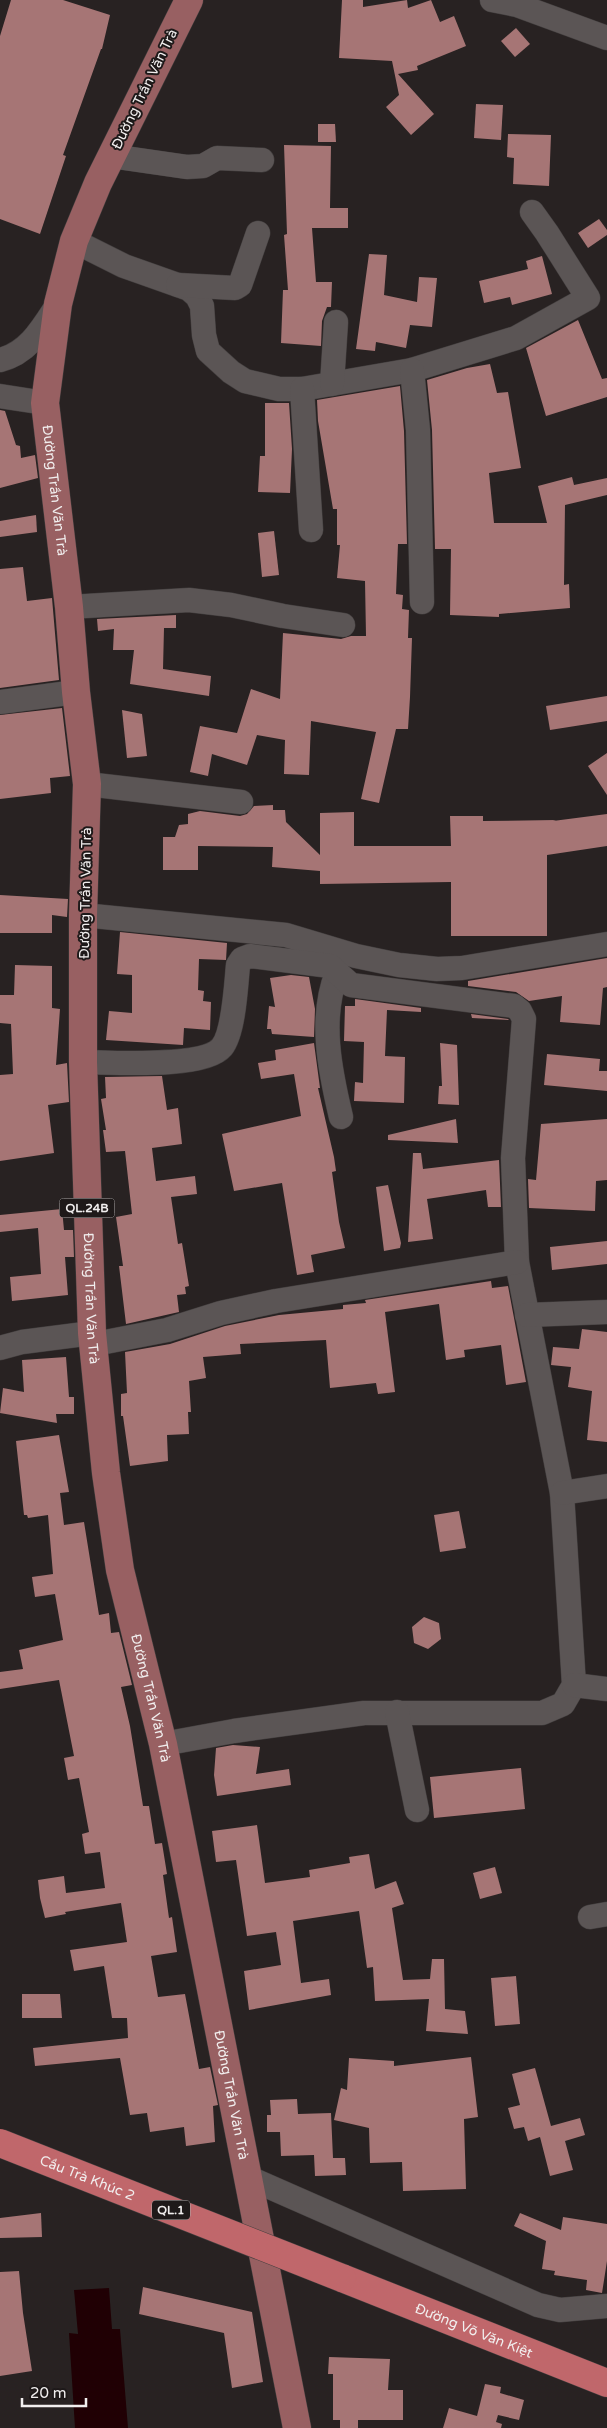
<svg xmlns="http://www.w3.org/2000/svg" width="607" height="2428" viewBox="0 0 607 2428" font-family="'Varela Round',sans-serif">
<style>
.water{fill:#200004}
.building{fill:#a67575}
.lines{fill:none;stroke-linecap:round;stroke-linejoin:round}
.minor-casing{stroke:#423e3e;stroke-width:25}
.major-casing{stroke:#423e3e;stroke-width:29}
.highway-casing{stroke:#423e3e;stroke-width:29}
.minor{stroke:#5b5555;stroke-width:24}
.major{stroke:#986062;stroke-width:28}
.highway{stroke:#c0676b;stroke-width:28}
.highway-bridge-casing{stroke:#423e3e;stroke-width:29;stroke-linecap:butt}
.highway-bridge{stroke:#c0676b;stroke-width:28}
.labels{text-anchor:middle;stroke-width:4;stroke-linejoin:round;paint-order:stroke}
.shield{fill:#1e1919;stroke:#b2aeae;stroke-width:1}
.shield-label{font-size:12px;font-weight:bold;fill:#f1eeee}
.street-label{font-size:14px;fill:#f1eeee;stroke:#1e1919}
</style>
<rect width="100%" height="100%" fill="#282222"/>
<!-- water -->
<path class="water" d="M109,2288L112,2329H120L128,2428H75L69,2333L78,2334L74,2290Z"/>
<!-- building -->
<g class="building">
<path d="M11,0H63L110,15L102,49H101L63,155L66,156L40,234L0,219V36Z"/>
<path d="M342,0H363V7L407,0L408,8L431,0L440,22L454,16L466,46L417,66L418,70L398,74L434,114L411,135L386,107L399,95L392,61L339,58Z"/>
<path d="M516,28L530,44L515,57L501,41Z"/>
<path d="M476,104L503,105L501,140L474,138Z"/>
<path d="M318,124H335L336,142H318Z"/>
<path d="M508,134L551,135L549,186L513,184L514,158L507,157Z"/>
<path d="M284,145L331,146L330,208H348V228H312L316,282H332L331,307H327L322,321L321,346L281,343L283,290H288L284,235L287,234Z"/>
<path d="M599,219L607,230V235L588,248L578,233Z"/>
<path d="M369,254L387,255L384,295L417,302L419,277L437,278L432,327L410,325L406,348L376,342L375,351L356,349Z"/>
<path d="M542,256L552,294L512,305L510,297L484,303L479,281L528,269L526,261Z"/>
<path d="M578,320L602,379L607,378V397L546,416L526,348Z"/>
<path d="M490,364L497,393L508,392L521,468L489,473L494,523H547L538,486L572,477L574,485L607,478V495L565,505L564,585L569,584L570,608L499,614V617L450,615L451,549H435L432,430L427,380L467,368Z"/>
<path d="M400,386L404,431L407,544H398L396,594L403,595L402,609L409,610L408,638H412L410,697L408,729H396L379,803L361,799L376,732L311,721L309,775L284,774L285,740L257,735L247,765L212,754L208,776L190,772L200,726L237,733L251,689L280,699L283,633L341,639L351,636H366L365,581L337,578L340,545H337V509H333L318,421L317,400Z"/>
<path d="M265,403H289L292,449L290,493L258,492L260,456H265Z"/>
<path d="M0,410L5,411L16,445L20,446L21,458L35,455L38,478L0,488Z"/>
<path d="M36,515L37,532L0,537V521Z"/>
<path d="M274,531L279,575L262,577L258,533Z"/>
<path d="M23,567L27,601L52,598L59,680L0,688V569Z"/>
<path d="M176,615V628H164L163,669L211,676L209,696L130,684L134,650H113L114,629L98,631L97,619Z"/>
<path d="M607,696V721L550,730L546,706Z"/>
<path d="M62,708L70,776L50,778L51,793L0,799V715Z"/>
<path d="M122,710L142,714L147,756L127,758Z"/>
<path d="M607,753V795L588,766Z"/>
<path d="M273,805V810H285L286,822L320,855V813L354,812V846H451L450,816H483V821L556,820L553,821L607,814V846L547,855V936H451V882L320,884V871L272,867L273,847L198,846V870H163V837H175L179,825L188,824V814L200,811L240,816L247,814L254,806Z"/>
<path d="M0,895L68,899L67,917L52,915V933H0Z"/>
<path d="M120,932L227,943L226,960L199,959L198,990L204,991L203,1001L211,1002L210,1030L184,1028L183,1045L106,1040L109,1011L132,1013V975L117,974Z"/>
<path d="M607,958V987L603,988L600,1025L560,1022L562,996L529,1001L516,992L468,986V981Z"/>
<path d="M15,965L52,966V1008L60,1009L56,1065L67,1063L69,1102L48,1105L54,1153L0,1161V1075L13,1074L11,1024L0,1023V995H14Z"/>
<path d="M291,975L309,977L315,1009L314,1037L272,1034L271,1029H267L269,1006L275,1007L270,978Z"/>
<path d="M355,999L421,1008V1012L387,1010L385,1056L405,1057L404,1103L354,1101L355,1082L363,1083L364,1042L344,1041L345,1006H355Z"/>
<path d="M471,1014L508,1019L509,1020L472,1018Z"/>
<path d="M314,1043L320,1088H318L334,1157L336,1171L332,1172L339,1222L345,1248L311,1255L314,1272L297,1275L282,1183L234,1191L222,1134L301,1116L294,1074L261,1079L258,1063L276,1060L275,1050Z"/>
<path d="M440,1043L457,1045L459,1105L438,1104L439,1086H442Z"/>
<path d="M547,1054L600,1059L599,1071H607V1091L544,1085Z"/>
<path d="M162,1076L167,1110L178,1108L182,1144L152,1148L156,1181L195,1176L197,1194L171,1197L178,1244L182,1243L189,1286L185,1287L186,1294L177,1295L179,1312L126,1324L119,1266H123L116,1217L132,1214L125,1151L106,1152L103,1130H106L101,1099L106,1098L105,1077Z"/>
<path d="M456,1119L458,1143L388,1140V1135Z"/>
<path d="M607,1119V1180L596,1181L595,1211L529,1208L528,1179L536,1180L541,1124Z"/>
<path d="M413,1153H421L423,1169L499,1160L501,1207H488L486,1190L427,1199L433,1239L408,1242Z"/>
<path d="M388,1185L401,1243L400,1248L384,1251L376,1187Z"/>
<path d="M62,1209L64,1230H73L74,1257H65L68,1295L12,1301L10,1277L41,1274L38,1228L0,1232V1215Z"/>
<path d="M607,1241V1264L552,1270L550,1247Z"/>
<path d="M491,1281L492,1288L508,1286L526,1382L506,1385L501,1345L464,1350L465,1357L446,1360L439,1304L385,1312L395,1392L378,1394L376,1383L330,1388L326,1340L240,1344L241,1354L203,1357L206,1378L189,1381L191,1412H188L189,1434L167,1435L168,1461L130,1466L123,1416H121V1394L127,1393L125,1352L170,1344L225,1326L279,1315L343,1309V1305L366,1303L365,1300Z"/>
<path d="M582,1329L607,1332V1442L587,1440L592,1391L568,1387L571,1367L551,1365L553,1347L579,1349Z"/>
<path d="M66,1357L69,1397H74V1414H56L57,1423L0,1413L3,1388L24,1392L22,1360Z"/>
<path d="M59,1435L69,1492L60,1493L64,1525L84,1522L99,1615L109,1613L111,1633L119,1632L132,1685L121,1687L130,1726L143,1806H149L155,1844L162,1843L167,1874L163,1875L169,1918L172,1917L177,1952L151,1956L158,1997L185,1994L199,2069L210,2067L218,2105L213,2106L215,2142L186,2146L184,2127L150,2132L147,2113L130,2115L120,2058L35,2066L33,2048L128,2038L127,2018H112L104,1966L74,1971L70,1950L127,1942L121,1903L65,1912L66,1914L45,1918L40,1898L38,1880L64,1876L66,1893L105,1888L100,1852L85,1854L82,1834L89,1832L79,1778L68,1780L64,1758L74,1756L59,1680L0,1689V1672L23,1669L19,1650L63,1640L55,1594L35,1597L32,1577L53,1574L48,1515L28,1518L27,1515H24L16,1441Z"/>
<path d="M459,1511L466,1548L440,1552L434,1515Z"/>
<path d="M424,1617L439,1623L441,1639L428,1649L414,1643L412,1627Z"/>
<path d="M233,1745L260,1747L256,1774L289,1769L291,1785L217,1796L214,1775L216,1748Z"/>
<path d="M521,1768L525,1809L434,1818L430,1777Z"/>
<path d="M257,1825L265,1883L310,1877L309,1870L350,1863L349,1857L369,1854L375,1889L396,1881L404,1904L392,1908L403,1980L430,1979L432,1959H444L445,2009L465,2011L468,2034L426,2031L429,1999L375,2001L373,1967L367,1968L359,1911L293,1921L301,1983L329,1979L331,1995L249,2010L244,1971L281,1965L276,1932L247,1936L236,1860L216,1862L212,1831Z"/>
<path d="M495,1867L502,1893L480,1899L473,1873Z"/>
<path d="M516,1976L520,2024L495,2026L491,1978Z"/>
<path d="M22,1994H60L62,2018H22Z"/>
<path d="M471,2057L478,2117L464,2119L466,2189L403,2191L402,2162L370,2163L369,2128L334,2120L341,2088L347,2090L349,2058L394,2061V2066Z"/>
<path d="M535,2068L551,2126L580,2118L585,2135L565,2141L573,2170L550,2176L540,2137L528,2141L524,2127L514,2129L508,2108L520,2105L512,2074Z"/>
<path d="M297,2099L298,2114L331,2113L333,2158H345L346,2175L315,2176L314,2155L281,2156L280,2132H267V2115H271L270,2100Z"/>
<path d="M41,2213L42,2237L0,2238V2218Z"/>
<path d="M520,2213L561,2230L563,2217L607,2224V2261L602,2293L586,2290L587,2280L554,2275L555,2271L542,2269L546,2241L514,2226Z"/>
<path d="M19,2271L23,2313L32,2371L0,2376V2272Z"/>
<path d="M143,2287L252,2312L263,2382L232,2388L224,2333L139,2314Z"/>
<path d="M329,2357L390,2359L388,2390H403V2420H358V2428H340V2420H333V2374H328Z"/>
<path d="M485,2384L501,2387L500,2393L524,2400L519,2420L498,2415L496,2422L502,2424L501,2428H443L449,2408L477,2416Z"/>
</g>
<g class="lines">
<!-- minor casing -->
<g class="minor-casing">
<g id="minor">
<path d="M492,0L517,5L607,38"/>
<path d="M111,156L187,167L203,166L217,158L262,160"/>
<path d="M74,241L124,266L189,289L197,296L202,306L204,335L208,351L231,372L245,381L279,389H302L412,370L516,338L588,298L547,233L532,212"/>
<path d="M178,285L235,288L240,285L258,233"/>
<path d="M0,360C29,353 43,327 58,304"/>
<path d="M412,370L418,430L422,602"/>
<path d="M332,384L336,322"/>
<path d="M302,389L311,530"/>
<path d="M0,396L45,403"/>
<path d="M69,607L189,600L231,605L283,616L343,625"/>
<path d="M0,702L76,692"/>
<path d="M87,784L241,802"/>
<path d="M83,915L286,935L356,956L399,965L437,969L462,968L607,944"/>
<path d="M337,973C319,1018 330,1071 341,1117"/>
<path d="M83,1062C111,1062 204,1069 222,1047C234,1032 236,985 238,965L242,959L250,956L330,966L351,985L514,1006L520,1011L524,1019L513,1158L517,1262L562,1493L574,1685L563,1704L542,1713H364L234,1731L163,1744"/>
<path d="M527,1315L607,1312"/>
<path d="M95,1344L167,1330L221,1313L276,1301L517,1262"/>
<path d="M0,1348L22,1342L92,1333"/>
<path d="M562,1493L607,1486"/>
<path d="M574,1685L607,1689"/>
<path d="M397,1712L417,1810"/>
<path d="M590,1917L607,1914"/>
<path d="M249,2178L538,2305L560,2310L607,2306"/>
</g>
</g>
<!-- major casing -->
<g class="major-casing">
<g id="major">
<path id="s1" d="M189,0L98,183L74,241L58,304L45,403L69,607L76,692L87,784L83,915V1062L92,1333L106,1473L120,1570L163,1744L297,2428"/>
</g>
</g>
<!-- highway casing -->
<g class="highway-casing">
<g id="highway">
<path id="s2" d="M342,2278L607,2383"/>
</g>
</g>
<!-- minor -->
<use href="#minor" class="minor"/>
<!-- major -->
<use href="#major" class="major"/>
<!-- highway -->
<use href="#highway" class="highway"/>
<!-- highway-bridge casing -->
<g class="highway-bridge-casing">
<g id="highway-bridge">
<path id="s3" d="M0,2143L342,2278"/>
</g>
</g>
<!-- highway-bridge -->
<use href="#highway-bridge" class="highway-bridge"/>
</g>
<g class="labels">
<!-- shield labels -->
<g class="shield">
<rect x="59.5" y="1198.5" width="55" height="19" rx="4"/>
<rect x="152" y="2200.5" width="38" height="19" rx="4"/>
</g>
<g class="shield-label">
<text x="87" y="1212">QL.24B</text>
<text x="171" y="2214">QL.1</text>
</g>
<!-- street labels -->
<g class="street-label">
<text transform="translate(144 89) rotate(-64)" y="5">Đường Trần Văn Trà</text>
<text dy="5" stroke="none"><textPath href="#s1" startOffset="520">Đường Trần Văn Trà</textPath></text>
<text transform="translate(85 893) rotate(-89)" y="5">Đường Trần Văn Trà</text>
<text dy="5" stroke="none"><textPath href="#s1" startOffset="1330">Đường Trần Văn Trà</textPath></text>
<text dy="5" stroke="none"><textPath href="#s1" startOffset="1735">Đường Trần Văn Trà</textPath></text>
<text dy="5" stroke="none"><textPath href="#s1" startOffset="2140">Đường Trần Văn Trà</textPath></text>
<text dy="5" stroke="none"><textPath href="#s3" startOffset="94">Cầu Trà Khúc 2</textPath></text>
<text dy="5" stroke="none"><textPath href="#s2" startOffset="142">Đường Võ Văn Kiệt</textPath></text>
</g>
</g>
<!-- scale -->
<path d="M22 2398v8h64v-8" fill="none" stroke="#f1eeee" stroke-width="2.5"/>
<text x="30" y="2398" font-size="15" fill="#f1eeee" stroke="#1e1919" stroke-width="4" paint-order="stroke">20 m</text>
</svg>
